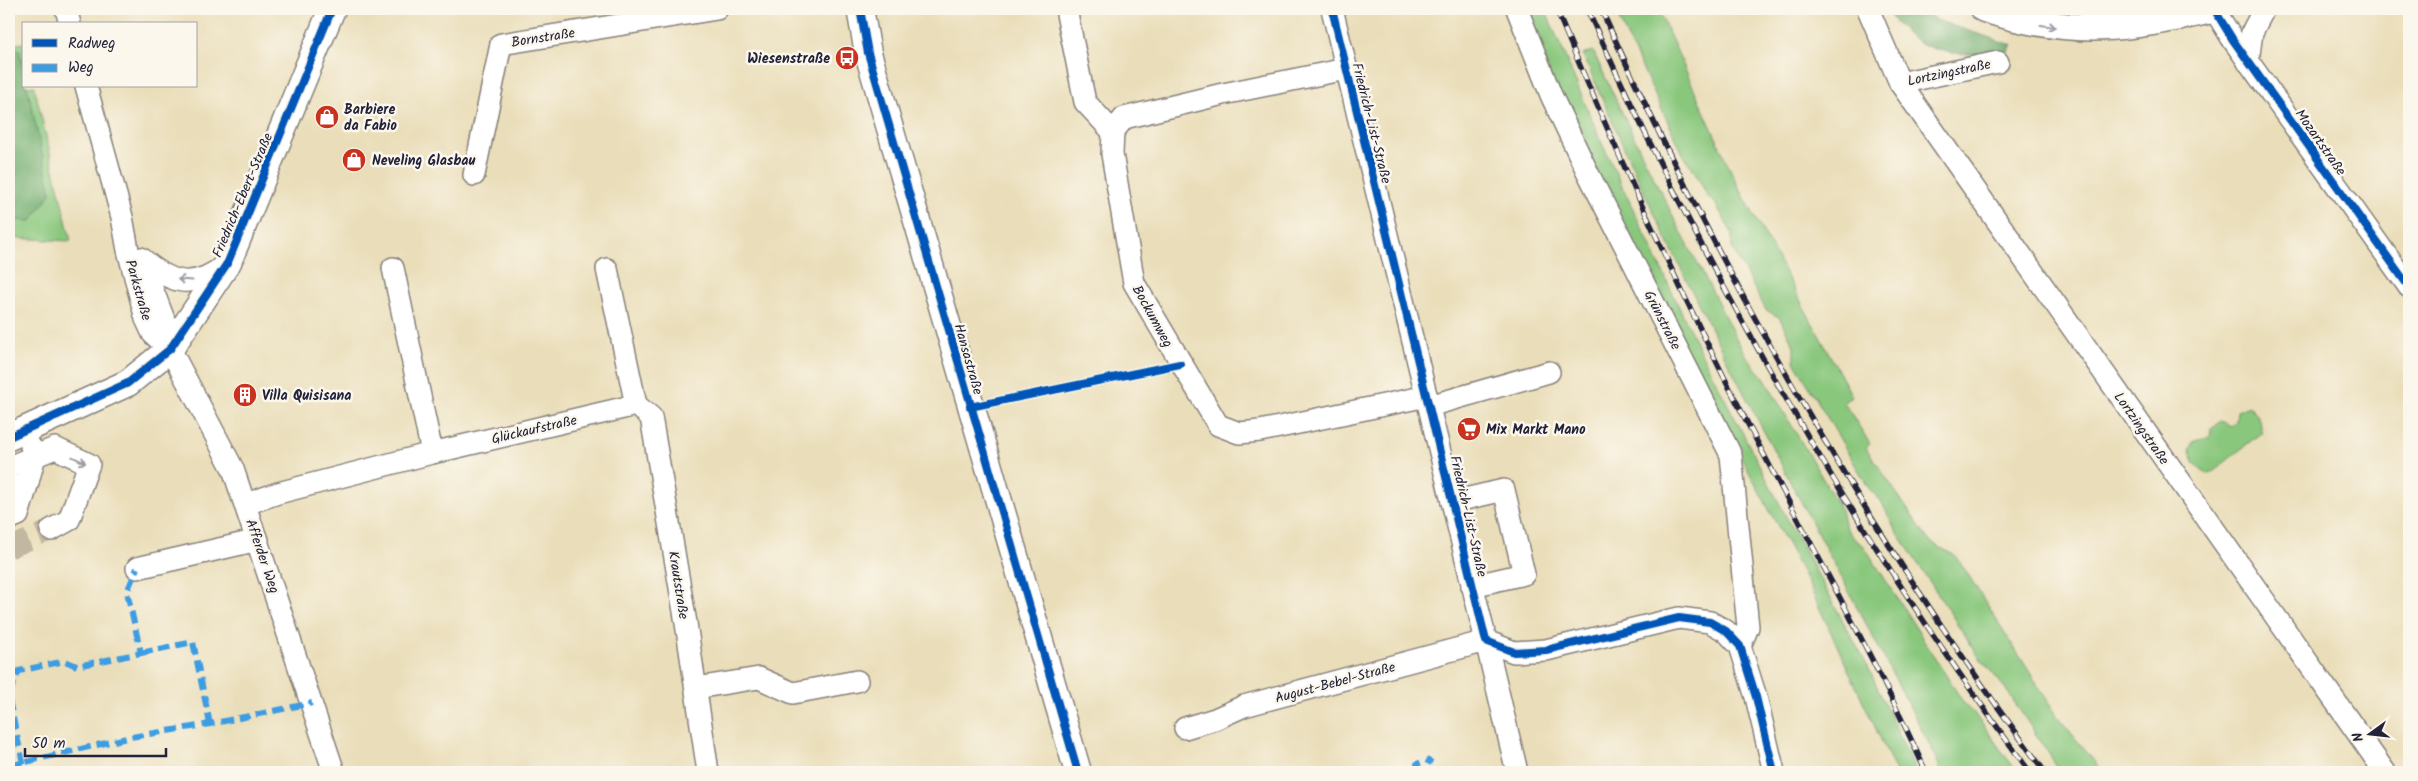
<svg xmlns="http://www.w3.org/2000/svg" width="2418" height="781" viewBox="0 0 2418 781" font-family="Kalam,sans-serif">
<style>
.green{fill:#89c77d;stroke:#56745c}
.forest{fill:#6eac6c;stroke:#486754}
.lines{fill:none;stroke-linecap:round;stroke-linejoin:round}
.minor-tunnel{stroke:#c2b8a1;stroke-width:21;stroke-dasharray:21 11;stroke-linecap:butt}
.minor-casing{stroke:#86807a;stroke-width:24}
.major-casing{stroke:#86807a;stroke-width:29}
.minor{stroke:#fff;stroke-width:21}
.major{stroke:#fff;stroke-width:26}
.rail-casing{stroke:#22223b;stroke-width:5.5}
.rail{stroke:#fbf7ec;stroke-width:4;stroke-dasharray:11;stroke-linecap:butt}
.quiet{stroke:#3c9ce2;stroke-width:6;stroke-dasharray:12 6;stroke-linecap:butt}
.cycleway-casing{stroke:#fbf7ec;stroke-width:11}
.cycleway{stroke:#0057b8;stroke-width:8}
.oneway{stroke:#9c9ca7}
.labels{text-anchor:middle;stroke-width:5;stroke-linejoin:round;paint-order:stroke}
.street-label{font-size:14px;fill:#22223b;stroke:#fbf7ec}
.poi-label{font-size:14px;font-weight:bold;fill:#22223b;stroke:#fbf7ec;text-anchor:start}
</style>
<rect width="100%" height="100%" fill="#fbf7ec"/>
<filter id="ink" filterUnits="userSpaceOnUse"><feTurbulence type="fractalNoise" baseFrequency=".02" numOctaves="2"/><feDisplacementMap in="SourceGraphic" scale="10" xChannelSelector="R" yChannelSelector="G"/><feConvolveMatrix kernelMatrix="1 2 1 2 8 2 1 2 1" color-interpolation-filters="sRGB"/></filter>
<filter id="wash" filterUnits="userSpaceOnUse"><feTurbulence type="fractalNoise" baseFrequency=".0096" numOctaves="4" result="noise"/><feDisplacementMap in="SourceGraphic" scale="20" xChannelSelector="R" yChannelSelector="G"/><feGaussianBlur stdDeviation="1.12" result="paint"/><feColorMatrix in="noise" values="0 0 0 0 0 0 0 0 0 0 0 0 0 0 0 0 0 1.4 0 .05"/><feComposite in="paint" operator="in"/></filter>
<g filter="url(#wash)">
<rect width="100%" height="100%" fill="#eadeba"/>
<!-- green -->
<g class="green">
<path d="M1523,9H1545L1600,139L1699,349L1789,522L1868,667L1916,772H1896L1806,579L1685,352L1567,118Z"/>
<path d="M1614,9H1658L1736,182L1852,396L1844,402L1870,444L1866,448L1929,541L1957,557L2058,717L2103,772H2061L2005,688L1979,657L1894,527L1881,501L1870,490L1794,361V346L1779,317L1766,310L1732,248V233L1715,203L1708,197L1694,170L1685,158Z"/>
<path d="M24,43V86H34L71,241L9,238V45Z"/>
<path d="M1593,51C1630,130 1668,209 1710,287C1726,317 1740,353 1764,378L1841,510C1844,527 1849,536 1864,546L1963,702L1974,713L2017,772H1941L1936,757C1837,565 1730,377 1639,181C1620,140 1602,97 1583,55Z"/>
<path d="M2250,406L2260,421L2262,432L2214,471L2205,474L2195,463L2189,450L2193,442L2210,436L2211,428L2221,421L2231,426L2236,421L2237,411Z"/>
</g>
<!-- forest -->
<g class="forest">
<path d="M1885,9H1921L1936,20L2012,45L2007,53C1954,56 1919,57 1885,9Z"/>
<path d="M19,49L24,71V86H27L51,193L31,221L9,220V50Z"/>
</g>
</g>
<g filter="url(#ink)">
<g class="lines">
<!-- minor-tunnel -->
<path class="minor-tunnel" d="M9,548L51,530"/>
<!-- minor casing -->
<g class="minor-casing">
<g id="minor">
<path d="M66,9L70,24"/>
<path d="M1066,9L1085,102L1113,132"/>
<path d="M1332,9L1486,641L1514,652L1546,650L1679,618L1710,622L1726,631L1740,646L1756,697L1774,772"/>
<path d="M1517,9L1551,95L1587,171L1731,455L1748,627L1740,646"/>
<path d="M1868,9L1900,83L2385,772"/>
<path d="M2214,9L2233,40L2409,287"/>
<path d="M2248,62L2252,32L2264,9"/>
<path d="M1346,69L1223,94L1124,118L1113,132L1112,154L1134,283L1218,425L1239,433L1260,431L1427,396"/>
<path d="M1900,83L1998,62"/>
<path d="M86,86L122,217L128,250L146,319L153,334L170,349L233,469L334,772"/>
<path d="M474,175L501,44L717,9"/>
<path d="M141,258C170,283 191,291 224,266"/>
<path d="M393,268L432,453"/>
<path d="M607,269L636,405"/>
<path d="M147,275L168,330L170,349"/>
<path d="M636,405L651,417L686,623L708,772"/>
<path d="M1429,406L1549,372"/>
<path d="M9,467L55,448L89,464L69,520L51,530"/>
<path d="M9,489L28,482L35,456L31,447"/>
<path d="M1452,502L1504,490L1524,574L1472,586"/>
<path d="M246,504L278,493L432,453L636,405"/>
<path d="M9,519L18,515L28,482"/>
<path d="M137,568L258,540"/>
<path d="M696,688L759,678L793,693L857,681"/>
<path d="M1185,728L1215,719L1244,706L1486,641L1517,772"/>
</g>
</g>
<!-- major casing -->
<g class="major-casing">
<g id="major">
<path d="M860,9L868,53L1078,772"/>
<path d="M1984,9C2069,37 2131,30 2216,9"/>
<path d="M9,437L128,383L170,349L228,262L332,9"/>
</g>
</g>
<!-- minor -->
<use href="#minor" class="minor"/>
<!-- major -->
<use href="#major" class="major"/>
<!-- rail casing -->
<g class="rail-casing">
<g id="rail">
<path d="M1556,9C1616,152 1680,293 1751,430C1810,544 1874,655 1926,772"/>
<path d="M1587,9C1708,277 1855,536 2030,772"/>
<path d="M1601,9C1722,277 1869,536 2045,772"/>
</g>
</g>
<!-- rail -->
<use href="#rail" class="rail"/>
<!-- quiet -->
<g class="quiet">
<path d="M141,653L193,642L210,724"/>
<path d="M9,693L19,671L65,661L77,666L141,653L127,592L137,568"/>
<path d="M9,700L25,772"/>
<path d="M9,766L131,737L210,724L312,703"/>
<path d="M1418,772L1417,764L1426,760L1432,763"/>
</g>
<!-- cycleway casing -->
<g class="cycleway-casing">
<g id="cycleway">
<path d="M860,9L868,53L1078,772"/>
<path d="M1332,9L1486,641L1514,652L1546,650L1679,618L1710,622L1726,631L1740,646L1756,697L1774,772"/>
<path d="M2214,9L2233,40L2409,287"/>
<path d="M970,407L1180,364"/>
<path d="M9,437L128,383L170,349L228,262L332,9"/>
</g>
</g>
<!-- cycleway -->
<use href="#cycleway" class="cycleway"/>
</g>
<!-- one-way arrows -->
<defs><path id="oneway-shaft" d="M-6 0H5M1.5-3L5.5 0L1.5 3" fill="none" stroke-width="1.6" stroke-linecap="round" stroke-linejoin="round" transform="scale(1.25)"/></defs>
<g class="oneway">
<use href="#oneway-shaft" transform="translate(2048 26) rotate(8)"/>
<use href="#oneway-shaft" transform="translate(185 280) rotate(-176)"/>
<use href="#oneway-shaft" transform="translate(79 460) rotate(26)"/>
</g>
</g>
<!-- icons -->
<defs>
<g id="bus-disc" transform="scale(1.25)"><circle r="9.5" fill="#c8321e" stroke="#fbf7ec"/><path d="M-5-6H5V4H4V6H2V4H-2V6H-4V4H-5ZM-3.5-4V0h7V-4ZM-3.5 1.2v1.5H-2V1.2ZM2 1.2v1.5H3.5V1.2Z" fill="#fff"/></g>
<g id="shop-disc" transform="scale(1.25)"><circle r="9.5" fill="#c8321e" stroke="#fbf7ec"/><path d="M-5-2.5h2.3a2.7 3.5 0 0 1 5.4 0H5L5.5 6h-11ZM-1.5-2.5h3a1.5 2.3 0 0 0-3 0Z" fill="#fff"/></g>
<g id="building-disc" transform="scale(1.25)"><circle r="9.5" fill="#c8321e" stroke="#fbf7ec"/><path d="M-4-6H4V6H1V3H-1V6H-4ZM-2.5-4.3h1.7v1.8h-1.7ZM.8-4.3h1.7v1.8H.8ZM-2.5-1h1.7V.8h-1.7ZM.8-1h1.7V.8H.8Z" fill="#fff"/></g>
<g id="supermarket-disc" transform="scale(1.25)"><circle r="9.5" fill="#c8321e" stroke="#fbf7ec"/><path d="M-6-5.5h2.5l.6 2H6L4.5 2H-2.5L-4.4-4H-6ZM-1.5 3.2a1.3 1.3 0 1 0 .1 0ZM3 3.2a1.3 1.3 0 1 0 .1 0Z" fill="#fff"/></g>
</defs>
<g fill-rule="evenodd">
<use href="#bus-disc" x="847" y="58"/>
<use href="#shop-disc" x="327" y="117"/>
<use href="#shop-disc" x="354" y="160"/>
<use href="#building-disc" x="245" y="395"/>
<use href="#supermarket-disc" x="1469" y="429"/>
</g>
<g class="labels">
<!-- street labels -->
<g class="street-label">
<text transform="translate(543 37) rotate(-9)" y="5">Bornstraße</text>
<text transform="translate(1949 72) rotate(-12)" y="5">Lortzingstraße</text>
<text transform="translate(1372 123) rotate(76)" y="5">Friedrich-List-Straße</text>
<text transform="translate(2321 142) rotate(55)" y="5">Mozartstraße</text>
<text transform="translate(242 195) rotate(-67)" y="5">Friedrich-Ebert-Straße</text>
<text transform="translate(139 290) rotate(74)" y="5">Parkstraße</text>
<text transform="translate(1153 316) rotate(61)" y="5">Bockumweg</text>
<text transform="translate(1663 320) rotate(63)" y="5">Grünstraße</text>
<text transform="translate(969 359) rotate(74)" y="5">Hansastraße</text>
<text transform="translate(2142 428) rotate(55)" y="5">Lortzingstraße</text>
<text transform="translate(534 429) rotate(-13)" y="5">Glückaufstraße</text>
<text transform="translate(1469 516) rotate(77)" y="5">Friedrich-List-Straße</text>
<text transform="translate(263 556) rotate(71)" y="5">Afferder Weg</text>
<text transform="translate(679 585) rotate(81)" y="5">Krautstraße</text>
<text transform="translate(1335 682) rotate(-15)" y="5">August-Bebel-Straße</text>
</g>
<!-- poi labels -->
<g class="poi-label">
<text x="830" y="63" text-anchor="end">Wiesenstraße</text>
<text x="344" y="114">Barbiere<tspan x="344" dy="16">da Fabio</tspan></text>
<text x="372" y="165">Neveling Glasbau</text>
<text x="262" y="400">Villa Quisisana</text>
<text x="1486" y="434">Mix Markt Mano</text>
</g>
</g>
<!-- margin -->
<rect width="2418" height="781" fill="none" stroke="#fbf7ec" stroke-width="30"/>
<!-- legend -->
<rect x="22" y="22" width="175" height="65" fill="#fbf7ec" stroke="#a4a2a5"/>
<rect x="32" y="39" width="25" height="8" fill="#0057b8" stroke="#a4a2a5"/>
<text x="68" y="48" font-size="15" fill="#22223b">Radweg</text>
<rect x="32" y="64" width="25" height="8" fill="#3c9ce2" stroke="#a4a2a5"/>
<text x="68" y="72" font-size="15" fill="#22223b">Weg</text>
<!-- north arrow -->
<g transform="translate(2370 734) rotate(255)" stroke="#fbf7ec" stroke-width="4" paint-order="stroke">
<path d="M0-4L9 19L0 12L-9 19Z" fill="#22223b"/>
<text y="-8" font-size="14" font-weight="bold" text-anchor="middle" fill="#22223b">N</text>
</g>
<!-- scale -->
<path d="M25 748v8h141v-8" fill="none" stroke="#22223b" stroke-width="2.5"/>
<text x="32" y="748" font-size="15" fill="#22223b" stroke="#fbf7ec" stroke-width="4" paint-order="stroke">50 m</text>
</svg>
